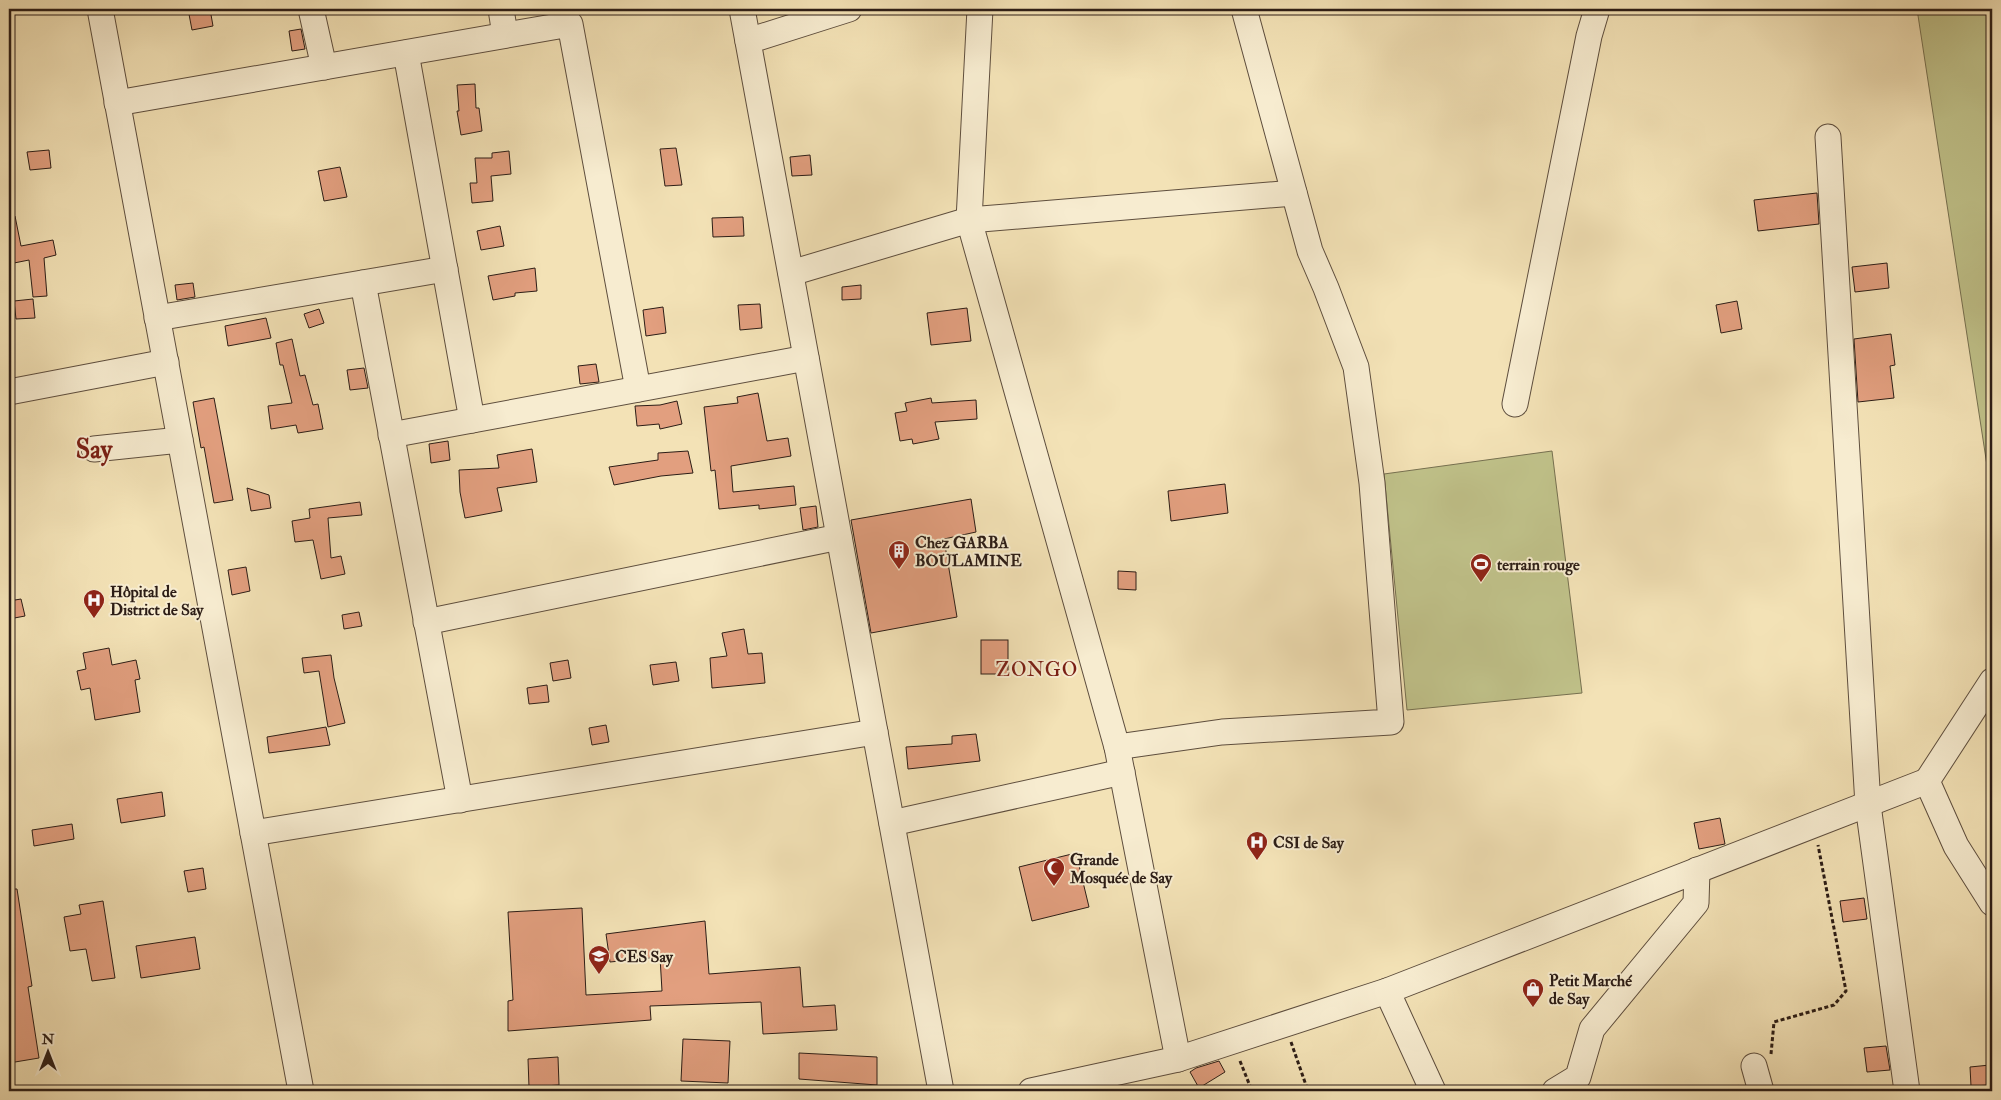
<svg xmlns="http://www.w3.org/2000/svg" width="2001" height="1100" viewBox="0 0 2001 1100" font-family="'IM FELL Double Pica',serif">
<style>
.green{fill:#c0c28a;stroke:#767050}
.building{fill:#e29f7f;stroke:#2c1d16}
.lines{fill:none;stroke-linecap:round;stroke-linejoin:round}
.minor-casing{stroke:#5e4e3e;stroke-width:27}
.path{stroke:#2c1d16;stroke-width:3;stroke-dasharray:4 2.5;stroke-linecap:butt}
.minor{stroke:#f7ecd0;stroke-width:25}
.labels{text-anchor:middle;stroke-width:4;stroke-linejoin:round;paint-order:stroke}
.poi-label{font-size:16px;font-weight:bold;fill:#2c1d16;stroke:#f7ecd0;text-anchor:start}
.quarter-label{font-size:19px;letter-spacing:1px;fill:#7a1f14;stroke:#f7ecd0}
.town-label{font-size:26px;font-weight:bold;fill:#7a1f14;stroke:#f7ecd0}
</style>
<rect width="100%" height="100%" fill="#f3e2b6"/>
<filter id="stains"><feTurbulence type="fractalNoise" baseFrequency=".004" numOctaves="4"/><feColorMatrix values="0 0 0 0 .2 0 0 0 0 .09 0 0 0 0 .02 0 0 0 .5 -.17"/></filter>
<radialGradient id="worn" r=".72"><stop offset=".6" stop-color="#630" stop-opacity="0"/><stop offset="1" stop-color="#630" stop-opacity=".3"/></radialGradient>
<!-- green -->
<g class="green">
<path d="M1917,9H1992V498Z"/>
<path d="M1552,451L1582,693L1407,710L1384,474Z"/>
</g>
<!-- building -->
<g class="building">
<path d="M188,9H210L213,26L192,30Z"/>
<path d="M301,29L305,49L292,51L289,31Z"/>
<path d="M475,84L476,108H479L482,131L461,135L457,111H459L457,85Z"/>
<path d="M676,148L682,185L665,186L660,149Z"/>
<path d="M49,150L51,168L30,170L27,152Z"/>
<path d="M509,151L511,174L491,176L493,201L472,203L470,183H477L475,158H492V153Z"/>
<path d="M810,155L812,175L792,176L790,157Z"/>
<path d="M340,167L347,197L324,201L318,171Z"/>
<path d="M1817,193L1819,224L1758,231L1754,200Z"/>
<path d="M15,216L21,246L53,240L56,255L44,258L47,296L33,297L29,260L9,264V217Z"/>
<path d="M743,217L744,236L713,237L712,218Z"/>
<path d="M500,226L504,246L481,250L477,231Z"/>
<path d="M1887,263L1889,288L1855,292L1852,267Z"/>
<path d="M535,268L537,291L515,293V296L493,300L488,276Z"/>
<path d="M193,283L195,297L177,300L175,285Z"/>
<path d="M861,285V299L842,300V287Z"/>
<path d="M33,299L35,318L16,319L14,301Z"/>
<path d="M1737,301L1742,329L1721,333L1716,305Z"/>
<path d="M760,304L762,328L740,330L738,305Z"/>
<path d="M663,307L666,333L646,336L643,310Z"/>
<path d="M967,308L971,341L931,345L927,313Z"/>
<path d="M319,309L324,323L309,328L304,314Z"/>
<path d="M266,318L271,338L228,346L225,326Z"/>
<path d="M1891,334L1895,365L1890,366L1894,398L1858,402L1854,339Z"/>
<path d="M292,339L300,376L305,375L313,405L318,404L323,429L298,433L296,425L271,429L268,406L292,403L283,365H280L276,343Z"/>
<path d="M596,364L599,382L580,384L578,366Z"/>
<path d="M364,368L368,388L350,390L347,370Z"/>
<path d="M758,393L767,441L788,438L791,456L731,466L733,492L794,486L796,505L759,509V505L719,509L715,470L711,471L704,407L738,403L737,397Z"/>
<path d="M214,398L233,500L214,503L204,447L201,448L193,402Z"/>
<path d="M931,398L932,403L976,400L977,419L935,422L939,439L913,444L912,439L900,441L895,413L907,411L905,403Z"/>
<path d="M677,401L682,424L660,429L659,424L637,426L635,406L660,405Z"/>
<path d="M448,441L450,460L431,463L429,444Z"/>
<path d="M532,449L537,482L497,488L502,511L465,518L460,492L459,470L499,468L497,455Z"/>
<path d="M688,451L693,473L661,476L614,485L609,467L658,460V453Z"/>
<path d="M1225,484L1228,513L1171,521L1168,491Z"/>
<path d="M247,488L269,495L271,508L251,511Z"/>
<path d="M971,499L976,532L944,539L957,617L871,633L851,520Z"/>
<path d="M360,502L362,515L328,518L331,558L341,556L345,574L321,579L313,540L295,542L292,521L310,518L309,509Z"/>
<path d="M816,506L818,527L803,530L800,508Z"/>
<path d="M246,567L250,591L232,595L228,570Z"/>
<path d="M1118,571L1136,572V590L1118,589Z"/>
<path d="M21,599L25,616L9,619V601Z"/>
<path d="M359,612L362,626L344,629L342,615Z"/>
<path d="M744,629L748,654L762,653L765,683L712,688L710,658L727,656L722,633Z"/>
<rect x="981" y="640" width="27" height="34"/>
<path d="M109,648L112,665L136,660L140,679L135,680L140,712L95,720L90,688L81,690L77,671L86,669L83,653Z"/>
<path d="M331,655L334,678L345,723L328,727L319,671L304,673L302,658Z"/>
<path d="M568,660L571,678L553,681L550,663Z"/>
<path d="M676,662L679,681L653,685L650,665Z"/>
<path d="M547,685L549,702L529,704L527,688Z"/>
<path d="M606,725L609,742L592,745L589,728Z"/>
<path d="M326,727L330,745L269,753L267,737Z"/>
<path d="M976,734L980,761L908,769L906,747L952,744V736Z"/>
<path d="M162,792L165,816L121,823L117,799Z"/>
<path d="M1720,818L1725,844L1699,849L1694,823Z"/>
<path d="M72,824L74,839L34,846L32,830Z"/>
<path d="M1076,853L1089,907L1032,921L1019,867Z"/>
<path d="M203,868L206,889L188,892L184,871Z"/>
<path d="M9,889H17L32,986L28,987L39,1058L9,1063Z"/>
<path d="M1864,898L1867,919L1843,922L1840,901Z"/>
<path d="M103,901L115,978L92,981L86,949L70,951L64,917L81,914L79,905Z"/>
<path d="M582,908L586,995L662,991L660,957L610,962L606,934L705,921L709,974L800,967L803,1007L835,1005L837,1030L763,1034L761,1002L650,1006L651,1020L508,1031V1001L513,1000L508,912Z"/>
<path d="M195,937L200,969L141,978L136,946Z"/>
<path d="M683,1039L730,1041L728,1083L681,1081Z"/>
<path d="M1886,1046L1890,1070L1867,1072L1864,1048Z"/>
<path d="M799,1053L877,1057V1085L799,1079Z"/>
<path d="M558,1057L559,1085L529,1087L528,1059Z"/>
<path d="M1219,1061L1225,1072L1199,1088L1190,1072L1196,1068Z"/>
<path d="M1990,1065L1991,1085L1971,1086L1970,1067Z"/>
</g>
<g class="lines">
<!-- minor casing -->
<g class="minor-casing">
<g id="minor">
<path d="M100,9L301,1091"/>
<path d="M311,9L324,67"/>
<path d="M501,9L505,35"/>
<path d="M742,9L941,1091"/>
<path d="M980,9L969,220L1117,747L1178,1059"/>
<path d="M748,41L849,9"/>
<path d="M406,53L472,420"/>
<path d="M117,103L570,24L638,389"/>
<path d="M1828,137L1868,805L1907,1091"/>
<path d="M791,273L969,220L1294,193"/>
<path d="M363,283L460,800"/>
<path d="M157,318L445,269"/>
<path d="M9,392L166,362"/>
<path d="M1515,404L1589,36L1597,9"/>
<path d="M391,435L806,358"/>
<path d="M94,449L180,440"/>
<path d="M426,622L839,537"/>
<path d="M1992,681L1927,781L1956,846L1992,903"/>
<path d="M1117,747L1222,732L1391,722L1372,483L1356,367L1326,288L1310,251L1244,9"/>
<path d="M892,823L1122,772"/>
<path d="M253,833L875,732"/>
<path d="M1387,991L1433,1091"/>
<path d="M1754,1066L1761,1091"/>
<path d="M1031,1091L1178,1059L1387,991L1927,781"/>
<path d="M1555,1091L1578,1077L1592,1029L1696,903L1697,870"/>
</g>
</g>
<!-- path -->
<g class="path">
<path d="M1291,1042L1308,1091"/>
<path d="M1771,1054L1774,1022L1834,1005L1846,991L1818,845"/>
<path d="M1240,1061L1252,1091"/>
<path d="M1398,1091L1409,1088"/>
<path d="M1733,1091L1739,1086"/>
</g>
<!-- minor -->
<use href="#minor" class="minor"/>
</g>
<!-- icons -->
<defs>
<g id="building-pin" transform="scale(1.125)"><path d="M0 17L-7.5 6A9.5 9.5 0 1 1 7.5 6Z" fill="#8f2418" stroke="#f7ecd0"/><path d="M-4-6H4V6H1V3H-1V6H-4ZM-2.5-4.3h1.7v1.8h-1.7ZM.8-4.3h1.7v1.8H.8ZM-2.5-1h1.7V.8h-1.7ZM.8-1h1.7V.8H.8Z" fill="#fff"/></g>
<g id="stadium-pin" transform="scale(1.125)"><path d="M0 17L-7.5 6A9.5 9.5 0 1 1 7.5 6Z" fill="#8f2418" stroke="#f7ecd0"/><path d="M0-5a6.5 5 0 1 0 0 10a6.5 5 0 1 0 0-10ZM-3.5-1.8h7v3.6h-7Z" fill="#fff"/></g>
<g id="hospital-pin" transform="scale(1.125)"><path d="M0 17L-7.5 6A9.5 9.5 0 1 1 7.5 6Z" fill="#8f2418" stroke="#f7ecd0"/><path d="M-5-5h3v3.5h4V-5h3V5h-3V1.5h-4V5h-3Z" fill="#fff"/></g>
<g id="mosque-pin" transform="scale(1.125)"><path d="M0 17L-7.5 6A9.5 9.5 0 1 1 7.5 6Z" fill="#8f2418" stroke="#f7ecd0"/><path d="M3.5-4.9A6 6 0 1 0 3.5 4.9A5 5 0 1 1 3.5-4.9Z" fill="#fff"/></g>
<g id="school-pin" transform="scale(1.125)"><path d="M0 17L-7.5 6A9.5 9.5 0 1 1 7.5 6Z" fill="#8f2418" stroke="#f7ecd0"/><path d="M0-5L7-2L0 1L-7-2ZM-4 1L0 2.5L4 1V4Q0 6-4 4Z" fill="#fff"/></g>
<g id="shop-pin" transform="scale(1.125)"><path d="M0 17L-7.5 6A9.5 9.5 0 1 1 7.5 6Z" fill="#8f2418" stroke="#f7ecd0"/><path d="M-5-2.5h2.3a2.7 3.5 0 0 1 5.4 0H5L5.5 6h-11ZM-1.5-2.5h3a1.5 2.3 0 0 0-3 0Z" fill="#fff"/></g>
</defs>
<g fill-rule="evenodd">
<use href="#building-pin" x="899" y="551"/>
<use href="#stadium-pin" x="1481" y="564"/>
<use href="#hospital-pin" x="94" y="600"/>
<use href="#hospital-pin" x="1257" y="842"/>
<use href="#mosque-pin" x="1054" y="868"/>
<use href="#school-pin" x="599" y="956"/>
<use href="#shop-pin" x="1533" y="989"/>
</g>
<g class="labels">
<!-- poi labels -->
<g class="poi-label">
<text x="915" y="548">Chez GARBA<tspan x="915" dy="18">BOULAMINE</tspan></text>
<text x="1497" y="570">terrain rouge</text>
<text x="110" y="597">Hôpital de<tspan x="110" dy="18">District de Say</tspan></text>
<text x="1273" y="848">CSI de Say</text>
<text x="1070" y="865">Grande<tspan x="1070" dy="18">Mosquée de Say</tspan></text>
<text x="615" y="962">CES Say</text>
<text x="1549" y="986">Petit Marché<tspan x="1549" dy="18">de Say</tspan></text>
</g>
<!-- quarter labels -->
<g class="quarter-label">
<text x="1037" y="676">ZONGO</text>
</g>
<!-- town labels -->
<g class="town-label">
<text x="94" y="458">Say</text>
</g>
</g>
<!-- margin -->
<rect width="2001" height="1100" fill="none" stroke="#f3e2b6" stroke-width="30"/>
<rect x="10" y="10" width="1981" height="1080" fill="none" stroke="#2c1d16" stroke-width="2.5"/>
<rect x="15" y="15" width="1971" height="1070" fill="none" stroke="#2c1d16"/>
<!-- north arrow -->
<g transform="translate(48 1052)" stroke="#f7ecd0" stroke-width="4" paint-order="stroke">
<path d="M0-4L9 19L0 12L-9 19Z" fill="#2c1d16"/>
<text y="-8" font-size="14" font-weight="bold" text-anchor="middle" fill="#2c1d16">N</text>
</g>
<rect width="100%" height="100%" filter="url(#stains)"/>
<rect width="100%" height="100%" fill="url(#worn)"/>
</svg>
